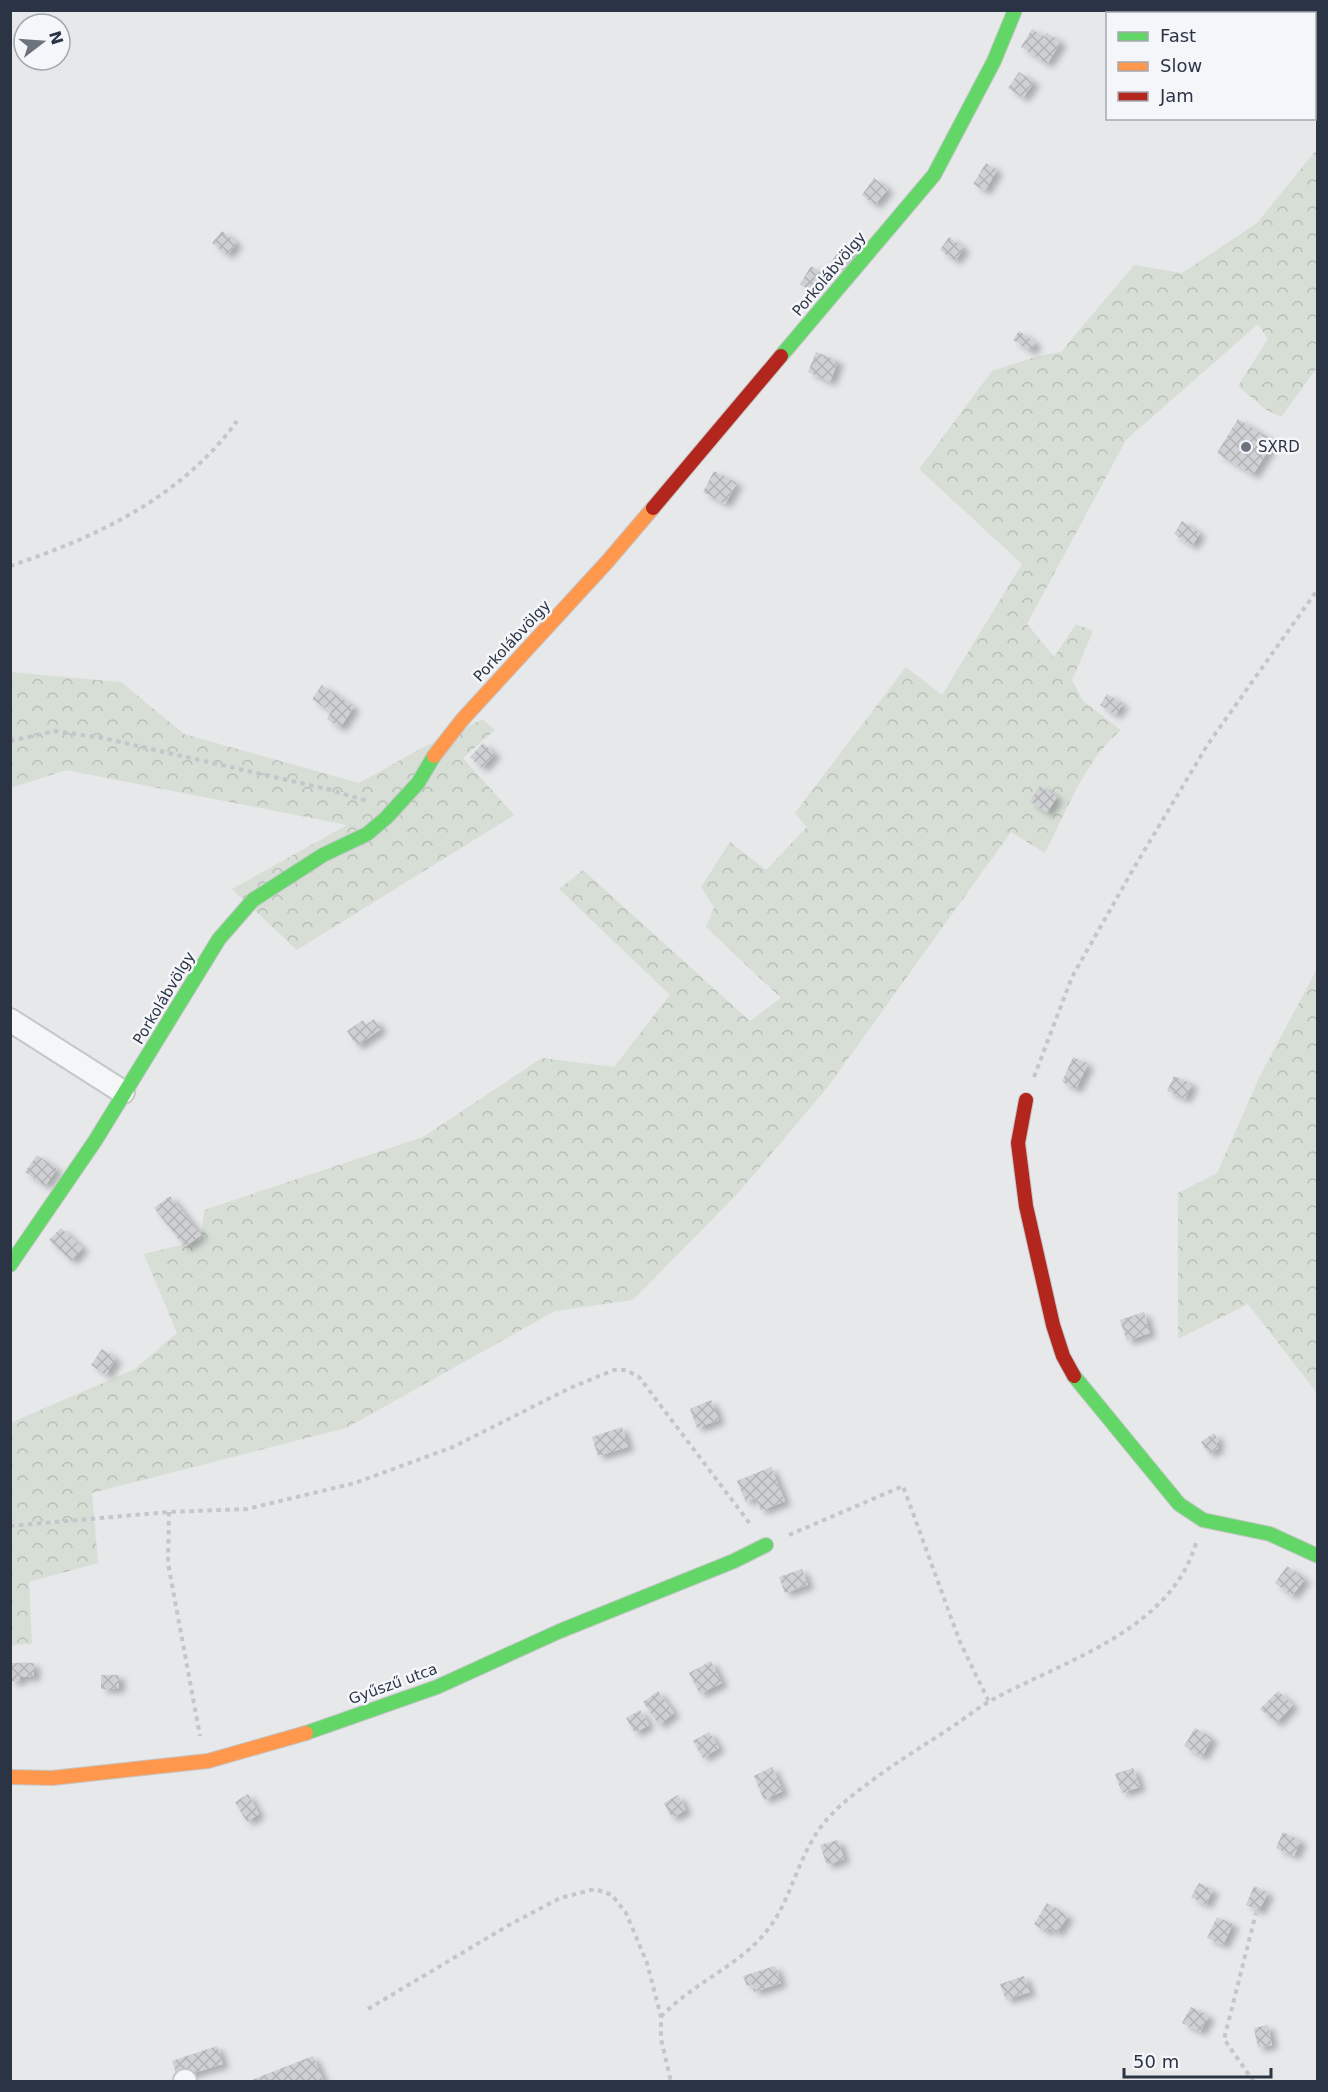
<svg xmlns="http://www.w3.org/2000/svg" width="1328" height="2092" viewBox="0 0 1328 2092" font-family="'DejaVu Sans',sans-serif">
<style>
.forest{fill:url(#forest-crowns)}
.building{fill:url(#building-cross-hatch);filter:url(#shadow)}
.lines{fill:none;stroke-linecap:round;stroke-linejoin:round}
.street-casing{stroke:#c4c6c8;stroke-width:26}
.fast-casing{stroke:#c4c6c8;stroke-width:16}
.slow-casing{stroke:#c4c6c8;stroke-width:16}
.jam-casing{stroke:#c4c6c8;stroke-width:16}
.path{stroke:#c5c6ca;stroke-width:4;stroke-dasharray:4.5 4.5;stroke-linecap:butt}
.street{stroke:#f5f6f7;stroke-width:22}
.fast{stroke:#63d668;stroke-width:14}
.slow{stroke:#ff974d;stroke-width:14}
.jam{stroke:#b3261e;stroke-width:14}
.poi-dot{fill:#6c737f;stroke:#f4f6f9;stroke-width:2}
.labels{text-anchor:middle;stroke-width:5;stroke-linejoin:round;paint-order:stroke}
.street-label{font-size:15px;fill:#2b3445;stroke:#f4f6f9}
.poi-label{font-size:15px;fill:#2b3445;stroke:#f4f6f9;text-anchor:start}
</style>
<defs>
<pattern id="forest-crowns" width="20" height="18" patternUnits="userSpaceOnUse" patternTransform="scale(1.5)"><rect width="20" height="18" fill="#d6ded6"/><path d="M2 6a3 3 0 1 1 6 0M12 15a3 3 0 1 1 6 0" fill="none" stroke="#b8bfb9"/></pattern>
<pattern id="building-cross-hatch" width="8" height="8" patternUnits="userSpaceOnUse" patternTransform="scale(1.5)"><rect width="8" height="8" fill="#ced0d3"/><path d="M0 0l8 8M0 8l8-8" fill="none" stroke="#b1b3b6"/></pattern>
<filter id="shadow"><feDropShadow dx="6" dy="4" stdDeviation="3" flood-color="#0004"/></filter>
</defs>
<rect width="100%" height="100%" fill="#e6e8ea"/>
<!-- forest -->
<g class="forest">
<path d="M1317,149V368L1281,417L1265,409L1238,386L1268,339L1258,324L1126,440L1027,624L1054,657L1076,624L1093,631L1072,680L1083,701L1121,730C1085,760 1066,812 1045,853L1011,832L827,1088L738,1193L633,1300L555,1311L346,1428L92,1493L98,1563L29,1582L32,1644L11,1645L10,1423L135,1369L177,1333L144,1254L201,1240L204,1210L423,1137L542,1058L614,1067L670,995L559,889L583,870L750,1021L781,998L706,927L714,907L701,887L730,842L766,870L807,827L795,813L906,667L942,695L1022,564L919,469L992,371L1038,356L1061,352L1134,265L1182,273L1257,223Z"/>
<path d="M10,672L121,682L184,734L359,783L422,748L483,719L495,730L463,758L514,815L297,950L232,889L347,825L66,770L11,788Z"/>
<path d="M1317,969V1393L1248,1304L1178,1339V1193L1217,1173L1260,1076Z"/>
</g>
<!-- building -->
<g class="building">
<path d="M1032,29L1045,37L1047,33L1061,42L1047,64L1021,47Z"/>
<path d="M1019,72L1034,82L1023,98L1008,88Z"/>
<path d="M986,163L997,170L985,191L973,184Z"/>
<path d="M874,178L888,189L875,205L862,195Z"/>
<path d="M222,231L237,243L227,255L212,243Z"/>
<path d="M949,237L964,248L955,261L940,250Z"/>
<path d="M845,243L856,252L843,271L831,262Z"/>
<path d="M811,266L823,273L811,291L800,284Z"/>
<path d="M1019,331L1036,343L1030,351L1013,340Z"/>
<path d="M816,352L838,361L830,382L808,372Z"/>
<path d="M1238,419L1274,441L1253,475L1217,453Z"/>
<path d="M714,471L737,483L725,504L703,492Z"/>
<path d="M1182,521L1200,533L1192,546L1174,534Z"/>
<path d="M322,685L354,707L340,728L327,719L331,712L312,699Z"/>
<path d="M1107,694L1123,704L1115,715L1100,705Z"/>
<path d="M483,743L495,754L482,768L470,757Z"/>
<path d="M1040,786L1057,797L1047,813L1030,801Z"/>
<path d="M374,1019L381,1029L357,1046L347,1031L363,1020L366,1025Z"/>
<path d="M1073,1057L1088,1064L1076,1089L1062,1082Z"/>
<path d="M1174,1076L1192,1084L1185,1099L1167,1091Z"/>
<path d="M37,1155L57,1169L45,1186L25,1172Z"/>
<path d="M170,1196L201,1235L185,1247L154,1208Z"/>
<path d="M61,1228L83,1248L71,1261L49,1240Z"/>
<path d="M1144,1312L1150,1333L1127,1341L1120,1320Z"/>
<path d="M102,1349L116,1359L106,1375L91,1365Z"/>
<path d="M711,1400L719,1420L697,1428L690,1409Z"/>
<path d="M622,1427L628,1447L598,1456L592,1437Z"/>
<path d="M1214,1433L1219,1441L1216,1444L1219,1448L1209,1454L1201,1442Z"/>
<path d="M771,1467L785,1501L761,1511L755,1498L746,1502L737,1481Z"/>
<path d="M1287,1566L1305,1579L1292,1596L1275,1583Z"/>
<path d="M802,1569L808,1585L785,1593L779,1577Z"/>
<path d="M711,1661L722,1683L700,1694L689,1673Z"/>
<path d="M10,1663H34V1677H20V1681H10Z"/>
<rect x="101" y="1675" width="18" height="14"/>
<path d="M658,1691L674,1713L659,1725L643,1702Z"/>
<path d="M1278,1691L1293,1705L1276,1723L1260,1709Z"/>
<path d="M640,1710L649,1725L635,1733L626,1718Z"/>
<path d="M1195,1728L1212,1738L1202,1757L1184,1746Z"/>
<path d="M709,1732L719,1748L703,1758L693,1741Z"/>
<path d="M772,1767L783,1791L764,1800L754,1776Z"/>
<path d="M1133,1768L1140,1787L1122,1793L1115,1774Z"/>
<path d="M248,1794L259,1814L247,1822L235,1802Z"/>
<path d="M678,1795L686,1810L672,1818L664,1803Z"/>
<path d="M1283,1832L1301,1841L1294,1856L1276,1848Z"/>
<path d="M838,1840L844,1859L827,1865L820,1845Z"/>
<path d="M1199,1883L1213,1890L1206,1905L1191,1897Z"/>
<path d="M1254,1886L1268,1893L1259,1911L1246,1905Z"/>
<path d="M1047,1903L1068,1916L1057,1933L1049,1928L1046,1932L1034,1924Z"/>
<path d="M1217,1917L1233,1924L1223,1945L1207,1938Z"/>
<path d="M775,1966L781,1983L754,1992L752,1984L747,1986L743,1976Z"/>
<path d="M1024,1976L1030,1992L1006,2000L1000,1984Z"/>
<path d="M1191,2007L1209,2016L1200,2032L1182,2023Z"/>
<path d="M1268,2025L1272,2045L1258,2048L1254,2028Z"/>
<path d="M217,2046L223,2064L178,2078L172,2061Z"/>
<path d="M313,2056L324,2082H249V2081Z"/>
</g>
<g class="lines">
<!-- street casing -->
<g class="street-casing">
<g id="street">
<path d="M10,1020L123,1092"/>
<path d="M185,2081V2082"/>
</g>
</g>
<!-- fast casing -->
<g class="fast-casing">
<g id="fast">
<path d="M781,356L934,175L994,61L1015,10"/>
<path d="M10,1265L95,1141L219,939L253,900L323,855L367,834L386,818L418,783L434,756"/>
<path d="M1074,1376L1179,1504L1203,1520L1270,1534L1318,1556"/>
<path d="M306,1733L437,1687L560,1631L734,1561L766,1545"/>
</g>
</g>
<!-- slow casing -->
<g class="slow-casing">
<g id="slow">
<path d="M434,756L462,720L607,562L653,508"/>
<path d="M10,1777L52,1778L208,1761L306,1733"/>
</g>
</g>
<!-- jam casing -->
<g class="jam-casing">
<g id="jam">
<path d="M653,508L781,356"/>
<path d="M1026,1100L1018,1143L1026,1206L1053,1325L1063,1356L1074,1376"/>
</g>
</g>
<!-- path -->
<g class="path">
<path d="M10,566C97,537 182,497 237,421"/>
<path d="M10,741L55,731L103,738L327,789L367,801"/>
<path d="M1034,1077L1072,977L1135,866L1208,744L1318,589"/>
<path d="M169,1512L168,1563L200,1736"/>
<path d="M10,1526L169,1512L247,1509L355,1483L453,1447L570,1388L614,1370H626L639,1377L751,1525"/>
<path d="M789,1535L903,1486L960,1642L989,1702"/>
<path d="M368,2009L509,1925L560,1898L595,1889L612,1895L626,1913L647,1963L661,2017V2039L671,2082"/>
<path d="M661,2017C693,1982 741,1966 769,1928C789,1902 796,1867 813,1839C829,1811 855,1793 881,1774C903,1758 926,1744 949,1729C963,1720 976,1709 990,1701C1062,1661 1170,1632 1196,1543"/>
<path d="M1254,2082L1224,2039L1256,1913"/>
</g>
<!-- street -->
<use href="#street" class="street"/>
<!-- fast -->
<use href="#fast" class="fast"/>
<!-- slow -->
<use href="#slow" class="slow"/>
<!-- jam -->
<use href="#jam" class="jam"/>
</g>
<!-- markers -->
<circle class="poi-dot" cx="1246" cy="447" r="6"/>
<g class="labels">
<!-- street labels -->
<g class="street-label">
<text transform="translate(829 274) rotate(-50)" y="5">Porkolábvölgy</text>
<text transform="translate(512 641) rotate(-47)" y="5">Porkolábvölgy</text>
<text transform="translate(164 998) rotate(-59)" y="5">Porkolábvölgy</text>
<text transform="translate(393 1684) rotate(-20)" y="5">Gyűszű utca</text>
</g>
<!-- poi labels -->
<g class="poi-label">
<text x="1258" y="452">SXRD</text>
</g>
</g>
<!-- border -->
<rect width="1328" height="2092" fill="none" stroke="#2b3445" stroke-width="24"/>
<!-- legend -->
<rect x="1106" y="12" width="210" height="108" fill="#f4f6f9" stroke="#a4a8b1" stroke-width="1.5"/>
<rect x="1118" y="32" width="30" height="9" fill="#63d668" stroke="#a4a8b1" stroke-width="1.5"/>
<text x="1160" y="42" font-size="18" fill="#2b3445">Fast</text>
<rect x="1118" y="62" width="30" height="9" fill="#ff974d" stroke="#a4a8b1" stroke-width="1.5"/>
<text x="1160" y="72" font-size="18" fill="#2b3445">Slow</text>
<rect x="1118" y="92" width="30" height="9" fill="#b3261e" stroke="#a4a8b1" stroke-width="1.5"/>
<text x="1160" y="102" font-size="18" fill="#2b3445">Jam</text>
<!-- north arrow -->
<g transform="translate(42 42) rotate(73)"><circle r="28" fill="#f4f6f9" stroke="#a4a8b1" stroke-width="1.5"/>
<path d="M0-4.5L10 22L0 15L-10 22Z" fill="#6c737f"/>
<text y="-9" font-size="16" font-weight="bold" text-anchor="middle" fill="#2b3445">N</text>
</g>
<!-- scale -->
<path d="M1124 2068v9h147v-9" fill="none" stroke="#2b3445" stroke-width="3"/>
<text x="1133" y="2068" font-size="18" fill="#2b3445" stroke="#f4f6f9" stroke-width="4.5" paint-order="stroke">50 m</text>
</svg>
